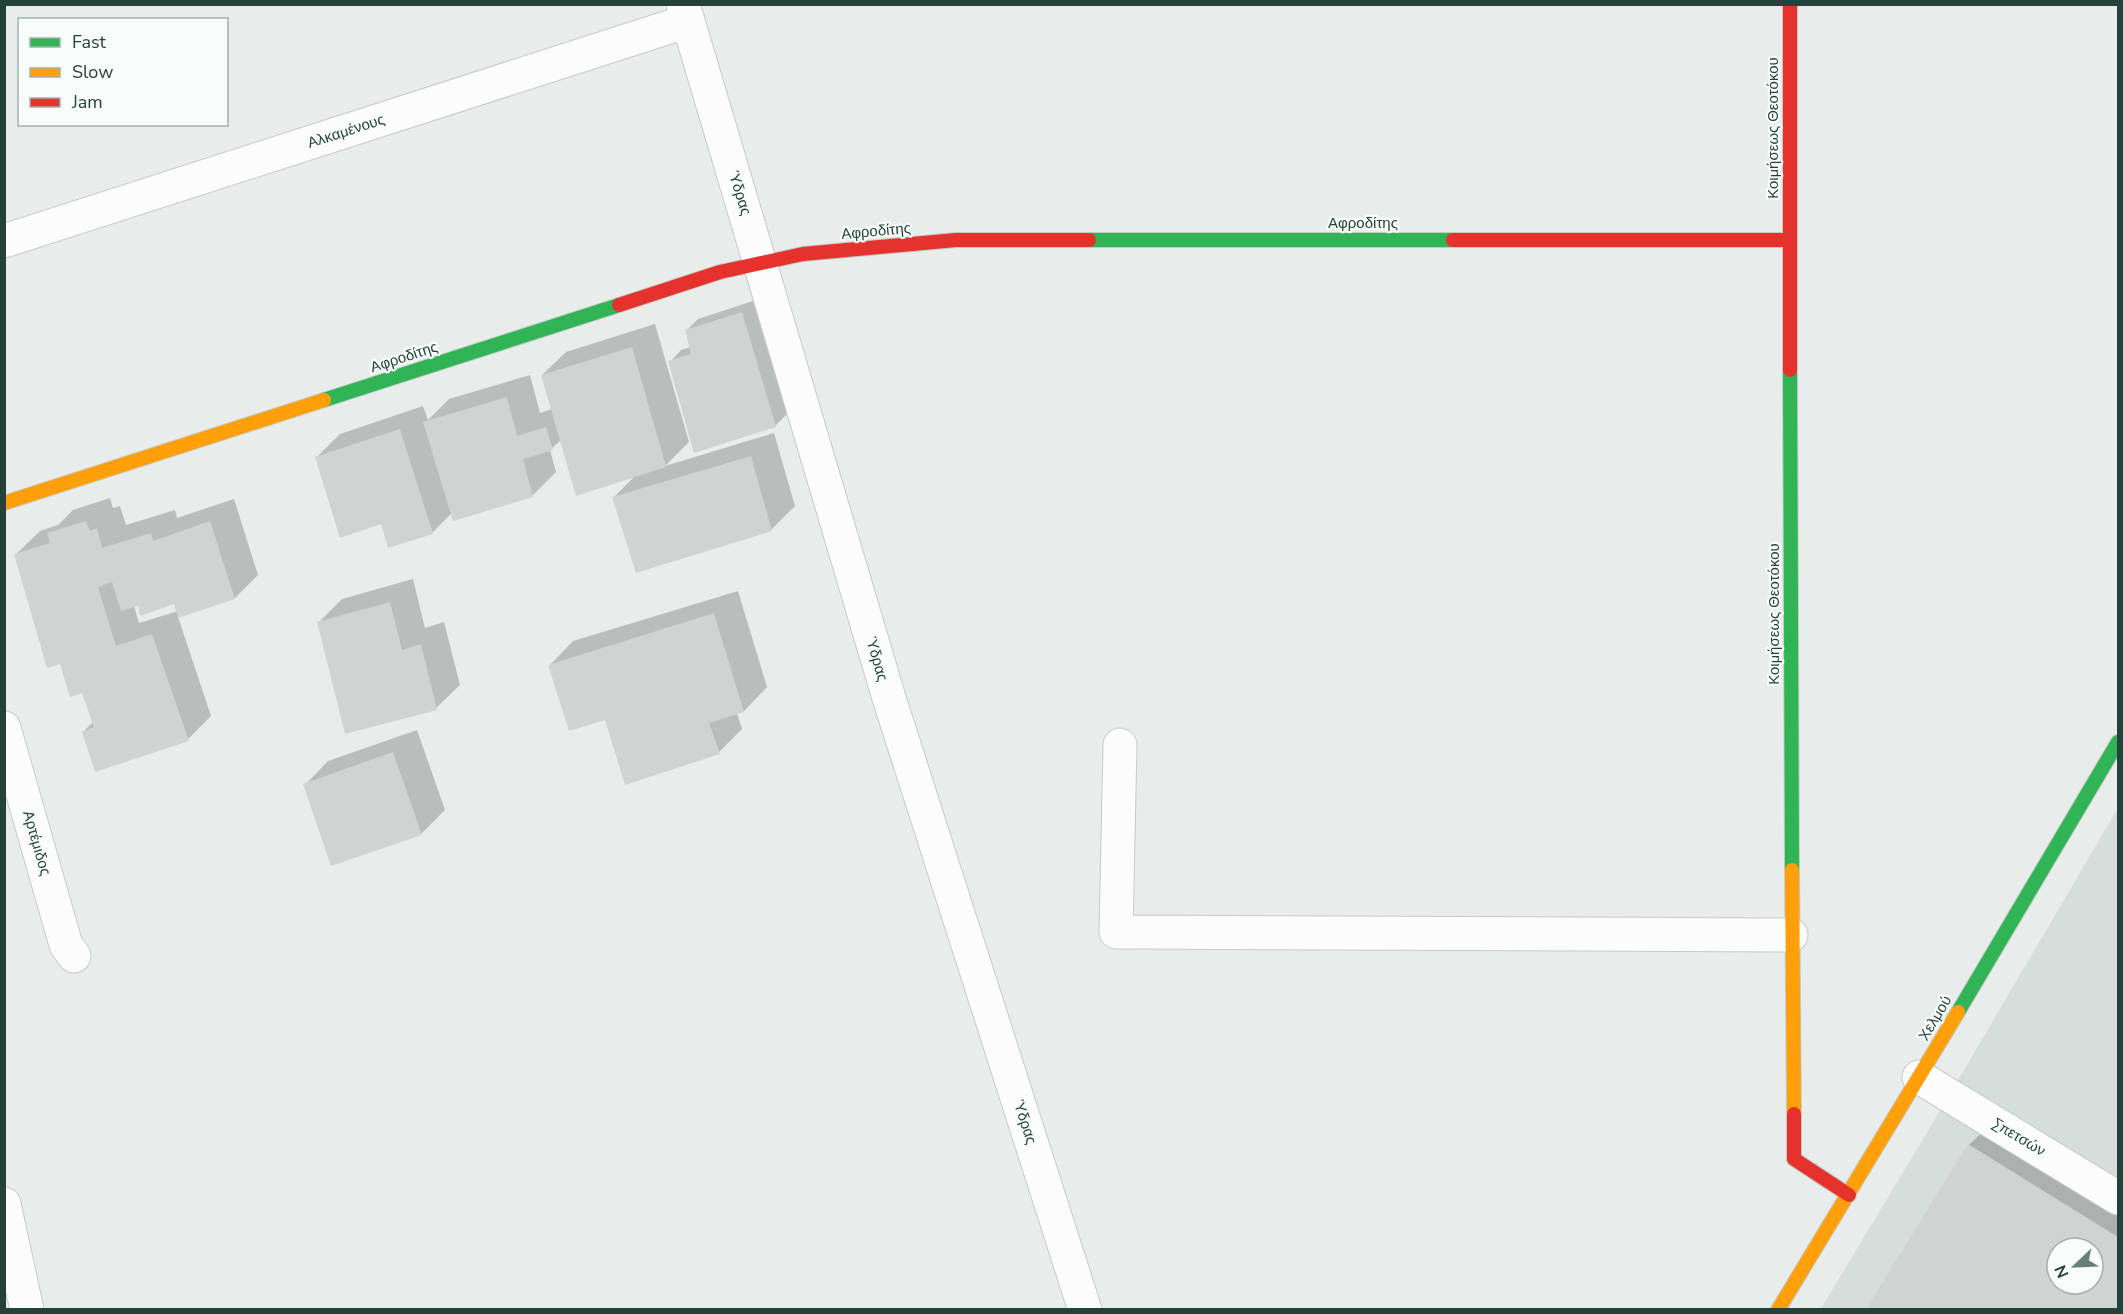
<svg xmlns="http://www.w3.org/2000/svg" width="2123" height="1314" viewBox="0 0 2123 1314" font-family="'Nunito Sans',sans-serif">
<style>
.built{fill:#d6dedb;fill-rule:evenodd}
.shadow{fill:#0003;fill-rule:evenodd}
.building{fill:#cfd4d2;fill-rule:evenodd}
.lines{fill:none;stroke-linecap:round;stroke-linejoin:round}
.street-casing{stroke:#c5cac8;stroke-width:35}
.fast-casing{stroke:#c3cbc8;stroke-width:16}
.slow-casing{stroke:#c3cbc8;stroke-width:16}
.jam-casing{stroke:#c3cbc8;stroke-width:16}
.street{stroke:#fcfcfc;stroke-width:33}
.fast{stroke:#30b455;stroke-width:14}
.slow{stroke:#ff9f0a;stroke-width:14}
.jam{stroke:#e5322d;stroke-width:14}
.labels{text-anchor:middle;stroke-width:4.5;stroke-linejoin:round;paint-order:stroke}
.street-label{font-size:15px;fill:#24423a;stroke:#f7fbf9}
</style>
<rect width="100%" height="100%" fill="#e8edeb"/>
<!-- built -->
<path class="built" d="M2118,808V1309L1820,1310L1934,1121ZM2057,1248H2093V1284H2057Z"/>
<!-- shadow -->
<g class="shadow">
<path d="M753,301L787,414L775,426L670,362L681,350L691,347L686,331L698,319Z"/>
<path d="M655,324L689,442L665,466L774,433L795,506L772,529L637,571L613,498L636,475L561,440L550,450L556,472L532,496L452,513L432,533L382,522L317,457L340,434L423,406L428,420L449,399L530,375L540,413L552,409L542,375L566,352Z"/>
<path d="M110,498L113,508L120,506L126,525L175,510L177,518L234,499L258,575L235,598L178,617L211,716L188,739L83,732L93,722L83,691L61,662L16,554L40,531L58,525L73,510ZM175,602L178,611L139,623L134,606Z"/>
<path d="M413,579L425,628L444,622L460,685L436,708L319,622L342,599Z"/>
<path d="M738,591L767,687L744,711L737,713L742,729L719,752L606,718L550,665L573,641Z"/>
<path d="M417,730L445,810L421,834L305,785L328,761Z"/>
<path d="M2003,1112L2118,1183V1310H1877L1969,1145ZM2057,1248H2093V1284H2057Z"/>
</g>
<!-- building -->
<g class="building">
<path d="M742,312L776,427L694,453L668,361L691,354L685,330Z"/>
<path d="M632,347L666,467L576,496L541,375Z"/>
<path d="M507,397L517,436L546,427L553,450L523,459L533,497L453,521L423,422Z"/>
<path d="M400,429L433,534L388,548L381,524L340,538L315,457Z"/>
<path d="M751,456L772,531L636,573L612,497Z"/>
<path d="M86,521L90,531L97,528L102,548L151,533L153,541L210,521L235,599L178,618L174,604L140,616L138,606L121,611L112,582L98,587L116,646L152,634L189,741L95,772L82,732L94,727L82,693L70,697L60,664L47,668L14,554L50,543L47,533Z"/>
<path d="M390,602L402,650L421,644L437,710L345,734L317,622Z"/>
<path d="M714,613L744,712L709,723L720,754L625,785L605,720L569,731L548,665Z"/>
<path d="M393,752L422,835L331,866L303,784Z"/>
<path d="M1968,1144L2118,1237V1310H1874L1868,1306ZM2057,1248H2093V1284H2057Z"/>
</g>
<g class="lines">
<!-- street casing -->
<g class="street-casing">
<g id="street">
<path d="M683,4L889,698L1085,1310"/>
<path d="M4,241L688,21"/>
<path d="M4,728L66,945L74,956"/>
<path d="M1120,745L1116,932L1791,935"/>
<path d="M1919,1077L2118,1198"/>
<path d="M4,1204L27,1310"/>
</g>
</g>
<!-- fast casing -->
<g class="fast-casing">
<g id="fast">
<path d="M1089,240H1453"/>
<path d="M1790,370L1792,870"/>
<path d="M324,400L619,305"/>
<path d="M1958,1012L2118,742"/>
</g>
</g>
<!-- slow casing -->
<g class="slow-casing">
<g id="slow">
<path d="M4,503L324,400"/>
<path d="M1792,870L1794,1114"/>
<path d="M1778,1310L1958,1012"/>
</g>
</g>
<!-- jam casing -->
<g class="jam-casing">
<g id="jam">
<path d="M1453,240H1789"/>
<path d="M619,305L720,272L803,254L956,240H1089"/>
<path d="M1790,370V4"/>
<path d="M1794,1114V1159L1849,1195"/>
</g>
</g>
<!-- street -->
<use href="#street" class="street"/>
<!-- fast -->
<use href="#fast" class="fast"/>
<!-- slow -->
<use href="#slow" class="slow"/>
<!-- jam -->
<use href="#jam" class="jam"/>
</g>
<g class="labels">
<!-- street labels -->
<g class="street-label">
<text transform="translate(1773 128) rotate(-90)" y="5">Κοιμήσεως Θεοτόκου</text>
<text transform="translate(346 131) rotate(-18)" y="5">Αλκαμένους</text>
<text transform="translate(740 193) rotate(73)" y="5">Ύδρας</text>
<text x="1363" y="228">Αφροδίτης</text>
<text transform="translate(876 231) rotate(-5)" y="5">Αφροδίτης</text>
<text transform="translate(404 357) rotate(-18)" y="5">Αφροδίτης</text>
<text transform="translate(1774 614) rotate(-90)" y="5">Κοιμήσεως Θεοτόκου</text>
<text transform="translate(877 659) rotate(74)" y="5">Ύδρας</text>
<text transform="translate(37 843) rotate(74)" y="5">Αρτέμιδος</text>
<text transform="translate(1935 1018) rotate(-59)" y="5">Χελμού</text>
<text transform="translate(1025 1122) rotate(72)" y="5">Ύδρας</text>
<text transform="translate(2019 1137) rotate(31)" y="5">Σπετσών</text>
</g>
</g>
<!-- border -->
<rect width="2123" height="1314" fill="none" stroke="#24423a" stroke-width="12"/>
<!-- legend -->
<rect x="18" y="18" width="210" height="108" fill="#f7fbf9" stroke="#a3b1ad" stroke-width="1.5"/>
<rect x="30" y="38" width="30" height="9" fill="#30b455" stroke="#a3b1ad" stroke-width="1.5"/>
<text x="72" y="48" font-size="18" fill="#24423a">Fast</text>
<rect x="30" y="68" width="30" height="9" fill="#ff9f0a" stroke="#a3b1ad" stroke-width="1.5"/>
<text x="72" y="78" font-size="18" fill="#24423a">Slow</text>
<rect x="30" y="98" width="30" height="9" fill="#e5322d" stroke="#a3b1ad" stroke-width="1.5"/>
<text x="72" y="108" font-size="18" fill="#24423a">Jam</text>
<!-- north arrow -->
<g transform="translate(2075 1266) rotate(247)"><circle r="28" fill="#f7fbf9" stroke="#a3b1ad" stroke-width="1.5"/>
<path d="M0-4.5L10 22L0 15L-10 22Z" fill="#697e78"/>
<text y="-9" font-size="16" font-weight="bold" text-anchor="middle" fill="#24423a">N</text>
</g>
</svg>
